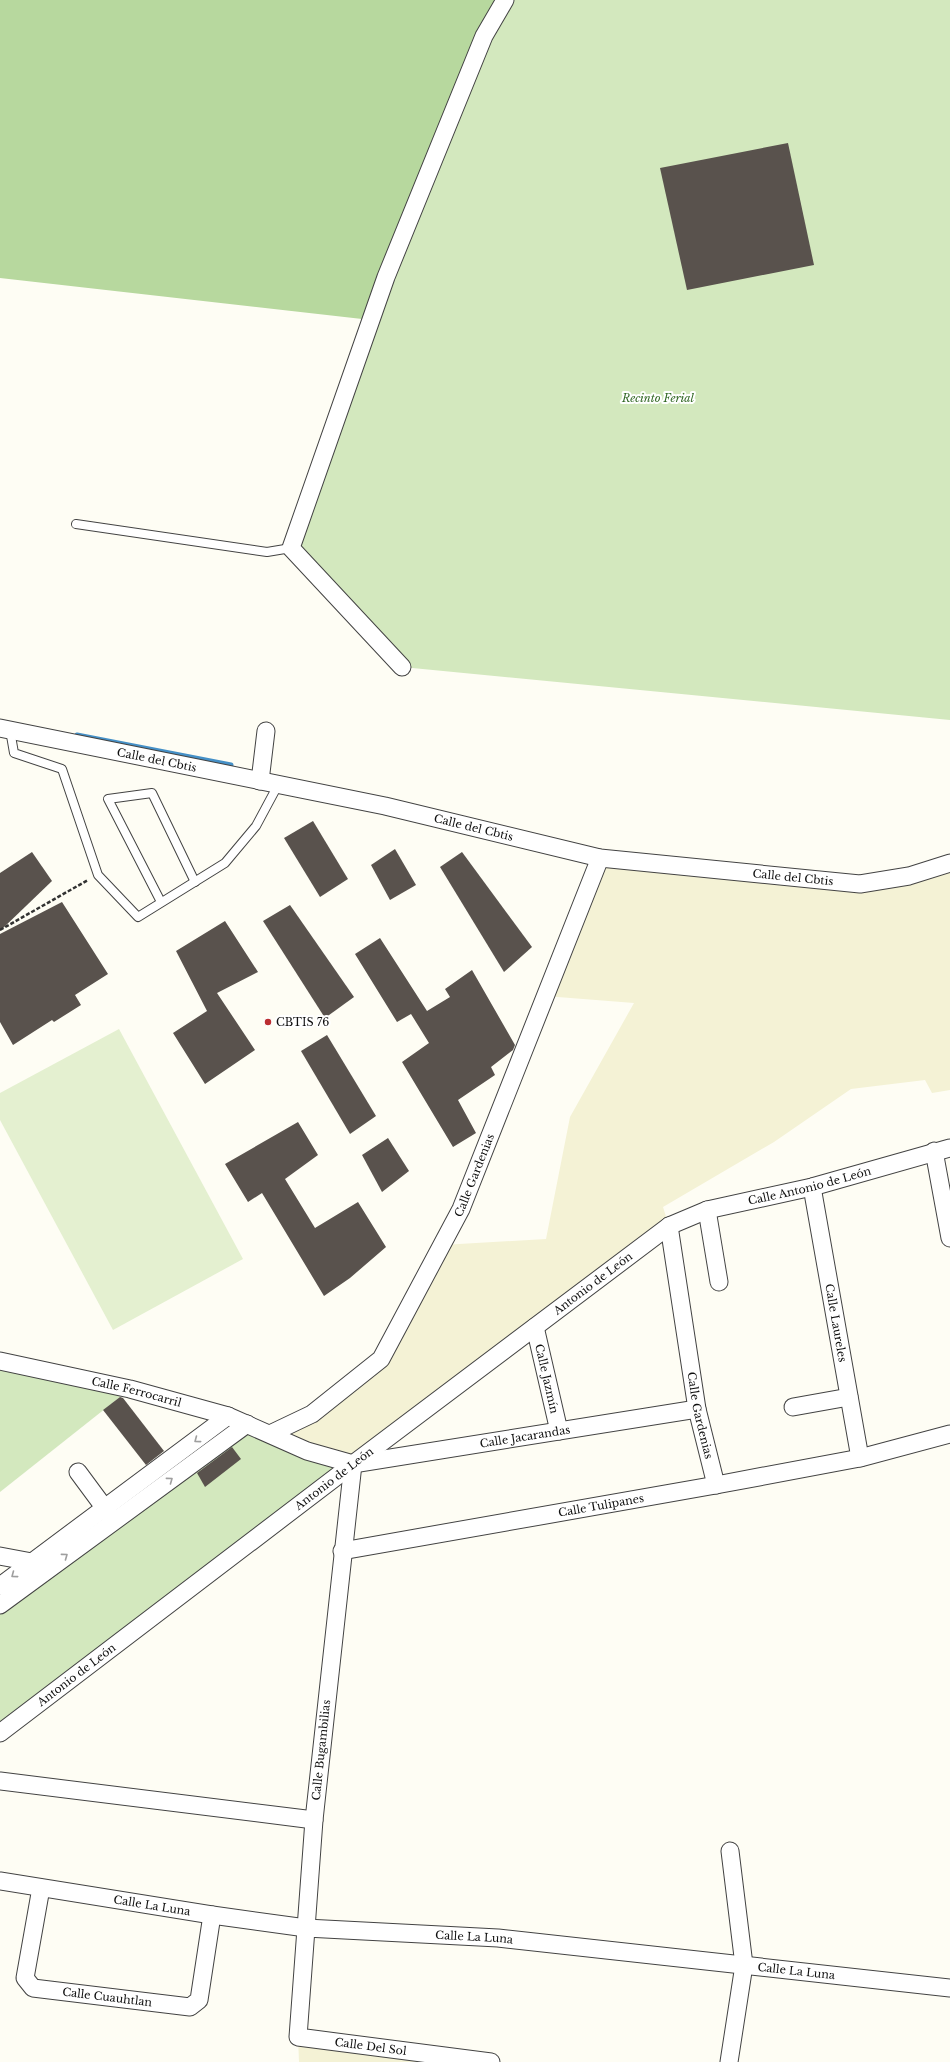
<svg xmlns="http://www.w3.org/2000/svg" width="950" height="2062" viewBox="0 0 950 2062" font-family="'Libre Baskerville',serif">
  <rect width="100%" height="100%" fill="#fefdf4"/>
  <g fill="#f4f2d5">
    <path d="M600,858L860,884L950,863V1090L932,1093L925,1080L851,1089L774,1142L663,1207L669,1226L353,1464L270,1434L381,1359L442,1245L546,1239L570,1117L634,1003L545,996Z"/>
    <path d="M298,2037L491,2062H299Z"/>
  </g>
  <g fill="#d3e8be">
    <path d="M510,0H950V720L402,667L291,548L476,57Z"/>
    <path d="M0,1361L130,1389L0,1492Z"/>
    <path d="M247,1424L353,1464L0,1733V1586L114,1521Z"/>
  </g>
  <path fill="#b7d89e" d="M0,0H505L371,320L0,278Z"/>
  <path fill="#e4f0d0" d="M119,1029L243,1259L113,1330L0,1120V1093Z"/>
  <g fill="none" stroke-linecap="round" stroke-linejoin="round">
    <path stroke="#4590c7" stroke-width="5" d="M77,735L231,765"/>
  </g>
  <g fill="#59524d">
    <path d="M788,143L814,265L687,290L660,168Z"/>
    <path d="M313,821L348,879L320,897L284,838Z"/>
    <path d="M395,849L416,885L390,900L371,865Z"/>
    <path d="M32,852L52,881L0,931V873Z"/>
    <path d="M462,852L532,947L504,972L440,867Z"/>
    <path d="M62,902L108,974L75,995L81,1005L54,1022L52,1020L13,1045L0,1022V934Z"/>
    <path d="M290,905L354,997L325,1018L263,921Z"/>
    <path d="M225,921L258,972L217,993L255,1050L205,1084L173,1033L207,1011L176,951Z"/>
    <path d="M380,938L427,1011L450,997L445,989L472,970L515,1045L513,1050L491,1067L495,1075L458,1100L476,1133L453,1147L402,1062L429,1043L411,1014L397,1022L355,954Z"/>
    <path d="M327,1035L376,1116L350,1134L301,1051Z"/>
    <path d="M298,1122L318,1155L285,1179L315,1228L358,1202L386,1247L350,1278L324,1296L262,1193L248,1202L225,1164Z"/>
    <path d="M388,1138L409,1171L382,1192L362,1155Z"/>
    <path d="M120,1397L123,1398L164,1451L146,1465L103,1410Z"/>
    <path d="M232,1447L241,1459L205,1487L197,1473Z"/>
  </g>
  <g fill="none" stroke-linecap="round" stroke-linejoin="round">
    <g stroke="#434343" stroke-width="10">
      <g id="service">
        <path d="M76,524L267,552L291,548"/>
        <path d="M10,730L14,753L62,769L98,875L138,917L225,863L256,826L278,785"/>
        <path d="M161,902L108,799L152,793L195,882"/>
      </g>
    </g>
    <g stroke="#434343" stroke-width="19">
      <g id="minor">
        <path d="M402,667L291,548L386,277L484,36L505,0"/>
        <path id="s1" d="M0,728L385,806L600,858L860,884L909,876L950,863"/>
        <path d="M260,781L266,731"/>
        <path d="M934,1151L950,1238"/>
        <path id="s2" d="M812,1187L860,1458"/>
        <path d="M707,1210L719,1282"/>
        <path id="s3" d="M669,1226L697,1409L716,1485"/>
        <path id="s4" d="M535,1327L559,1431"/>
        <path id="s5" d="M0,1361L130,1389L228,1416L307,1451L353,1464L697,1409"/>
        <path d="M793,1407L849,1397"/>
        <path id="s6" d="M270,1434L312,1414L381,1359L461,1209L600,858"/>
        <path id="s7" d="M353,1464L314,1820L298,2037L491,2062"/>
        <path d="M78,1472L112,1518"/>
        <path id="s8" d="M342,1551L716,1485L860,1458L950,1434"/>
        <path d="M0,1556L32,1562L38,1566"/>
        <path d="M0,1586L228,1416"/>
        <path d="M0,1605L247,1424"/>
        <path id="s9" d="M0,1733L353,1464L669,1226L707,1210L812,1187L950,1148"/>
        <path d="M0,1781L314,1820"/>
        <path id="s10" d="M0,1881L212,1915L306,1928L498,1938L950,1988"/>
        <path id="s11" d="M41,1888L25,1978L33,1988L190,2007L199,2000L212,1915"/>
        <path d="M729,2062L744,1965L730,1851"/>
      </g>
    </g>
    <path stroke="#323232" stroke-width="2.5" stroke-dasharray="4 2" stroke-linecap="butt" d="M0,930L88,880"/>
    <use href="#service" stroke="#fff" stroke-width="8"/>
    <use href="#minor" stroke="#fff" stroke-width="17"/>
  </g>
  <defs><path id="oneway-chevron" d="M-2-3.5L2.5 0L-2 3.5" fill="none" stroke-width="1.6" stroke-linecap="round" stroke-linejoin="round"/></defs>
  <g stroke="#9f9f9f">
    <use href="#oneway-chevron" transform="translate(197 1440) rotate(143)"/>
    <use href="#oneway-chevron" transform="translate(170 1480) rotate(-36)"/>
    <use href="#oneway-chevron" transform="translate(65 1556) rotate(-36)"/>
    <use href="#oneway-chevron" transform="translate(14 1575) rotate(143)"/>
  </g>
  <circle fill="#bb2e31" stroke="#fff" stroke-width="1.5" cx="268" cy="1022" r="4"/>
  <g text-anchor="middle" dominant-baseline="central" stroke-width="4" stroke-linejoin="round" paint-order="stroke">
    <g font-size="11" font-style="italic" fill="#2f6622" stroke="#fff">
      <text x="658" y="398">Recinto Ferial</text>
    </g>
    <g font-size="11" fill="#101010" stroke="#fff">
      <text stroke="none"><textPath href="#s1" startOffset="160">Calle del Cbtis</textPath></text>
      <text stroke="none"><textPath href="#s1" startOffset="484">Calle del Cbtis</textPath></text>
      <text stroke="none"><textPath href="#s1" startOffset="808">Calle del Cbtis</textPath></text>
      <text stroke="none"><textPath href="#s6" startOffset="341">Calle Gardenias</textPath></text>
      <text stroke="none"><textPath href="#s9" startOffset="986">Calle Antonio de León</textPath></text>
      <text stroke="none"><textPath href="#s9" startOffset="744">Antonio de León</textPath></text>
      <text stroke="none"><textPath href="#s2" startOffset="138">Calle Laureles</textPath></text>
      <text stroke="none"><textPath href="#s4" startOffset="53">Calle Jazmín</textPath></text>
      <text stroke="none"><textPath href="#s5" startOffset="140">Calle Ferrocarril</textPath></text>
      <text stroke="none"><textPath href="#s3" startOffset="192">Calle Gardenias</textPath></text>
      <text stroke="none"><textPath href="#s5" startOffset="543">Calle Jacarandas</textPath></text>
      <text stroke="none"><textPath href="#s9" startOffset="420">Antonio de León</textPath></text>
      <text stroke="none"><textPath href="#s8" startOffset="263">Calle Tulipanes</textPath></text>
      <text stroke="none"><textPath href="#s9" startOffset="96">Antonio de León</textPath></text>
      <text transform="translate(321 1750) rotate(-84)">Calle Bugambilias</text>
      <text stroke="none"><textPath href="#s10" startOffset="154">Calle La Luna</textPath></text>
      <text stroke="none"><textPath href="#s10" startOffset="478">Calle La Luna</textPath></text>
      <text stroke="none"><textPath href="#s10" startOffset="802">Calle La Luna</textPath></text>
      <text stroke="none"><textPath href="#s11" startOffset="179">Calle Cuauhtlan</textPath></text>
      <text stroke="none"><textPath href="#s7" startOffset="649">Calle Del Sol</textPath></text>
    </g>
    <g font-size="11" fill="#101010" stroke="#fff" text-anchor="start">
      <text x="276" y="1022">CBTIS 76</text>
    </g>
  </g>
</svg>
